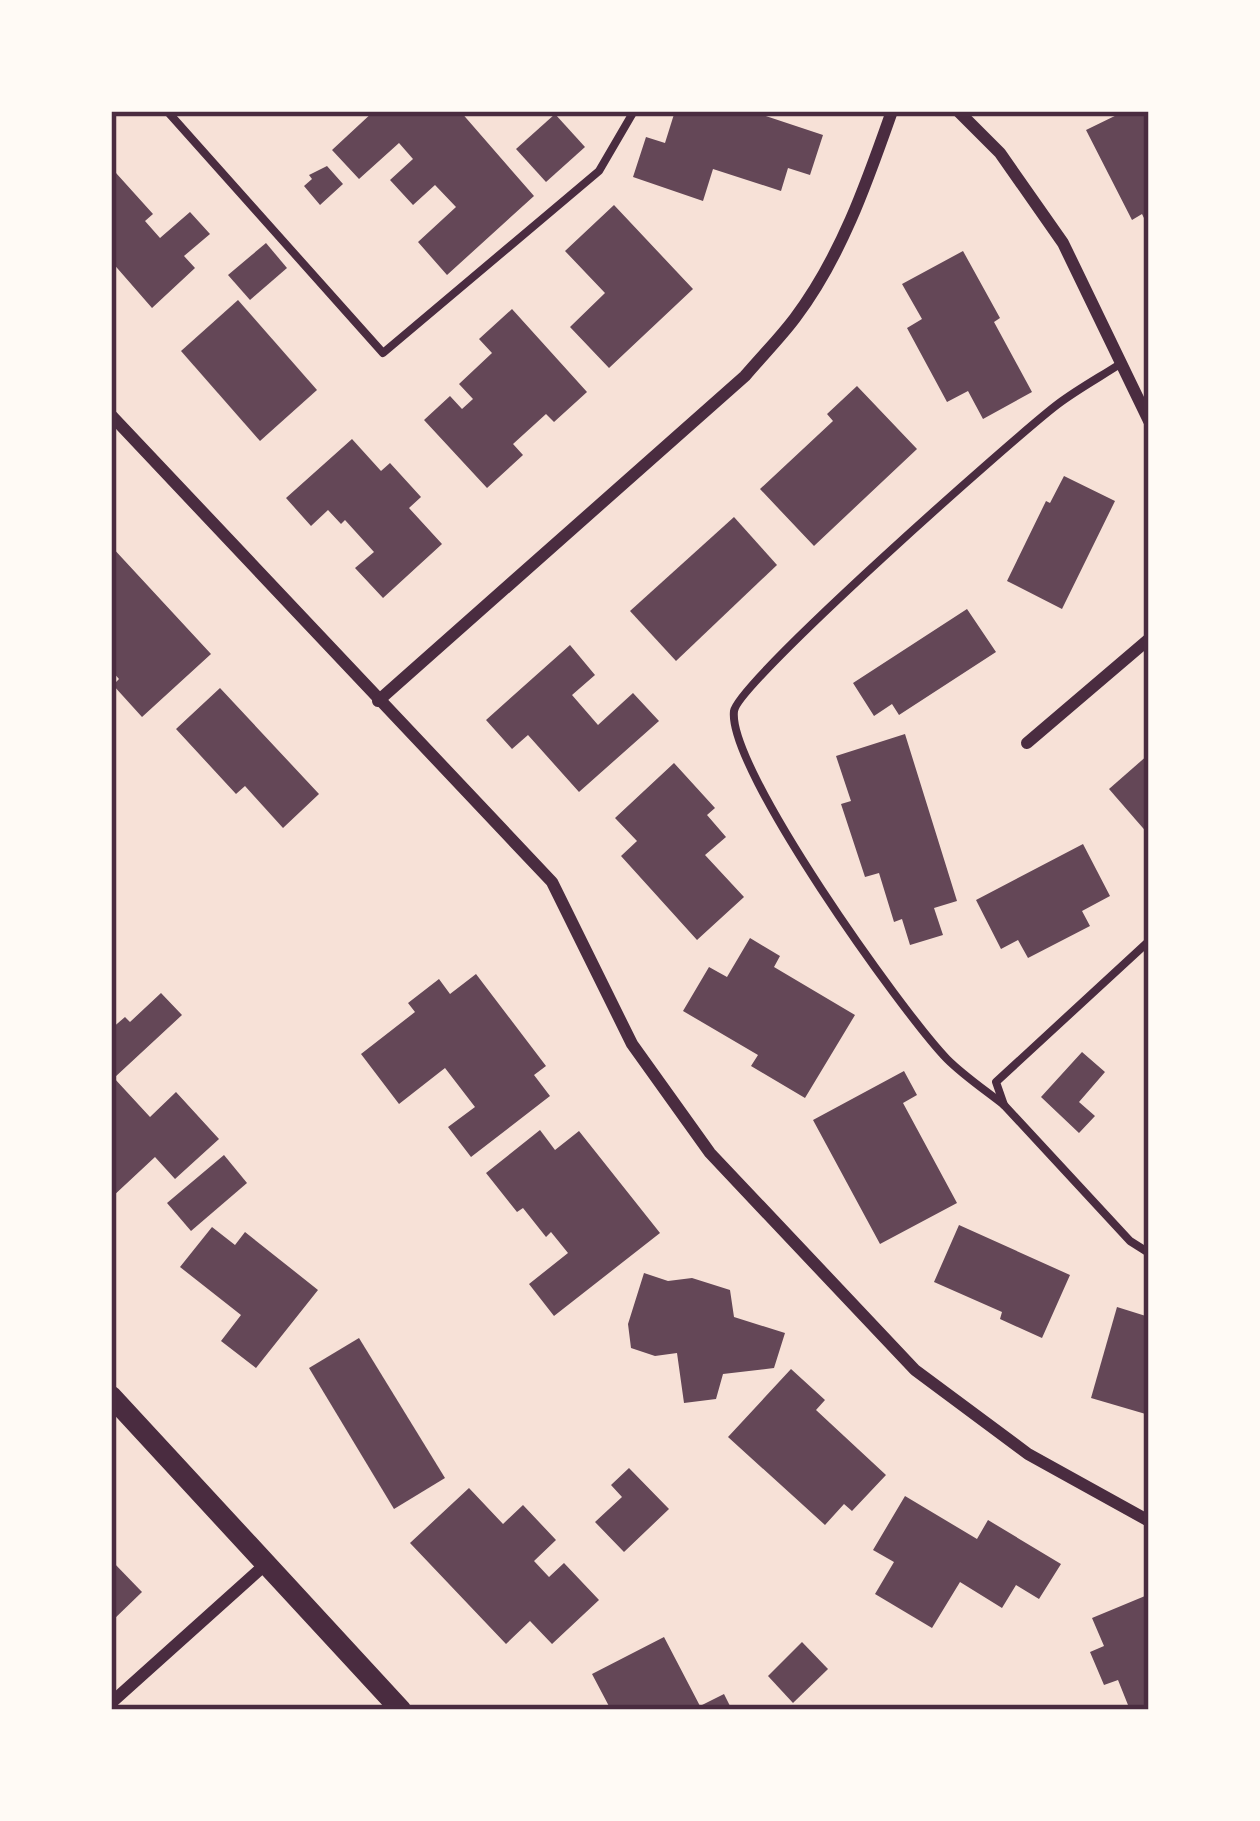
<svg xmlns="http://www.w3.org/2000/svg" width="1260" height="1821" viewBox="0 0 1260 1821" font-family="'Public Sans',sans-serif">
  <rect width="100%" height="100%" fill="#f7e1d7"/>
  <g fill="#644757">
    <path d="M374,111H460L534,196L447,275L418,242L456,207L435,185L413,205L390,180L413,159L399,143L359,179L332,150Z"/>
    <path d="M675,111H751L823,135L810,175L788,168L781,191L713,169L703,201L633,177L646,137L665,143Z"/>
    <path d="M1125,111H1149V228L1142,214L1132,220L1086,130Z"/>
    <path d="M555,114L585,147L546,182L516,149Z"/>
    <path d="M327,166L343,184L320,205L304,186L312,179L309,175Z"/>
    <path d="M116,173L153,214L145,221L160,238L190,212L210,234L184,256L195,268L152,308L111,261V177Z"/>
    <path d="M614,205L693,289L609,368L570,327L605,293L565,251Z"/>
    <path d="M266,243L287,268L250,300L228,275Z"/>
    <path d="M963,251L1000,318L994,322L1032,392L983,419L968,391L947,402L907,328L922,319L902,284Z"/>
    <path d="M238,300L317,390L260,441L181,351Z"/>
    <path d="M512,309L587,392L554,422L546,414L513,444L523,455L487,488L424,420L450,396L462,409L473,399L459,384L492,353L479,339Z"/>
    <path d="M857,386L917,449L814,546L760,489L833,421L827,414Z"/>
    <path d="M352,439L381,471L390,463L421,497L409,508L442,544L383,598L355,568L374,552L345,520L341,524L328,510L311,526L286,498Z"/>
    <path d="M1064,476L1115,501L1062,609L1007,581L1046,501L1050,503Z"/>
    <path d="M734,517L777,565L676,661L630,611Z"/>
    <path d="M111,546L211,654L142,717L113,685L119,679L111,670Z"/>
    <path d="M967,609L996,652L899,715L892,704L874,716L853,683Z"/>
    <path d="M570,645L595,675L572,695L598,725L633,693L659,721L579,792L528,735L512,749L486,720Z"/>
    <path d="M220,688L319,794L283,828L245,786L236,794L176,729Z"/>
    <path d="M905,734L957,901L934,908L943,935L910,945L902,919L894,922L879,873L865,877L841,804L851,801L836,756Z"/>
    <path d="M1149,754V835L1109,789Z"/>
    <path d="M674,763L715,808L707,815L726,837L705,855L744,897L697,940L621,856L637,841L615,818Z"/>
    <path d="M1083,844L1110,896L1082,911L1090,926L1028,958L1018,940L1001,949L976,900Z"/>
    <path d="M750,938L780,956L774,967L855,1015L805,1098L751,1066L758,1055L683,1011L709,967L727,977Z"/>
    <path d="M476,974L546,1066L534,1075L550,1096L471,1157L448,1127L475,1107L445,1068L399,1104L361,1054L415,1012L408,1003L439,979L450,994Z"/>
    <path d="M161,993L182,1015L114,1078L150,1117L176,1092L219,1139L175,1179L155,1157L111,1198V1029L125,1017L130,1022Z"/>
    <path d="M1082,1052L1105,1072L1079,1102L1095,1116L1079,1133L1041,1097Z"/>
    <path d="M904,1071L917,1095L903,1103L957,1203L880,1244L813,1120Z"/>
    <path d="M540,1130L555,1150L579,1131L660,1233L554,1316L529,1284L568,1253L551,1232L546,1237L523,1208L517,1212L486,1173Z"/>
    <path d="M224,1155L247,1183L191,1231L167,1203Z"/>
    <path d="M959,1225L1070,1275L1042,1338L1000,1319L1002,1312L934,1282Z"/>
    <path d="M212,1227L235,1245L245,1232L318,1290L256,1368L221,1341L241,1315L180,1267Z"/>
    <path d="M644,1273L668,1281L692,1278L730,1290L734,1317L785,1333L774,1368L723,1374L716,1399L684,1403L677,1353L655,1356L631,1348L628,1324Z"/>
    <path d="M1117,1307L1149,1317V1415L1091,1398Z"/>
    <path d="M359,1338L445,1478L394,1509L309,1368Z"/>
    <path d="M791,1369L825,1400L816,1410L886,1475L852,1511L844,1504L825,1525L728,1437Z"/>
    <path d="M629,1468L669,1509L624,1552L595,1522L622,1497L611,1485Z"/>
    <path d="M469,1488L503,1524L523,1505L556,1540L534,1561L549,1577L564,1563L599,1600L552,1644L530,1621L506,1644L410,1543Z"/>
    <path d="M905,1496L977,1539L988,1520L1061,1564L1039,1599L1016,1585L1002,1608L960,1582L932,1628L875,1594L894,1562L873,1550Z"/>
    <path d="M111,1560L142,1592L111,1622Z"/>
    <path d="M1145,1596L1149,1605V1710H1130L1118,1680L1104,1685L1090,1652L1104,1646L1092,1618Z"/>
    <path d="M664,1637L700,1706L724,1694L732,1710H611L592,1674Z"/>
    <path d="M802,1642L828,1669L793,1703L768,1676Z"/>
  </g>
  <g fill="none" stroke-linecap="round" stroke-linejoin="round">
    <g stroke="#4a2c40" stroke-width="8">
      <path d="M167,111L383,353L599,171L634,111"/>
      <path d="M1149,941L996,1082L1004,1105L1130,1241L1149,1253"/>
      <path d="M1004,1105C985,1090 964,1076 947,1059C902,1012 727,768 734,711C738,682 1017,435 1058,404C1078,389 1100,377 1120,364"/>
    </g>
    <g stroke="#4a2c40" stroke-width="12">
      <path d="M958,111L1000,153L1063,243L1149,421"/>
      <path d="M111,415L552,882L632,1044L710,1153L915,1370L1028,1454L1149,1521"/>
      <path d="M378,701L745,376C762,356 780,338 795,318C841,257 867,182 892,111"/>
      <path d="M1027,743L1149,639"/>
      <path d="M111,1703L267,1563"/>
    </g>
    <path stroke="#4a2c40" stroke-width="21" d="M111,1396L401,1710"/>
  </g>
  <rect width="1260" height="1821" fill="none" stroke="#fffaf5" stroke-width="228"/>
  <rect x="114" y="114" width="1032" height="1593" fill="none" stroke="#4a2c40" stroke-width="4.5"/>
</svg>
